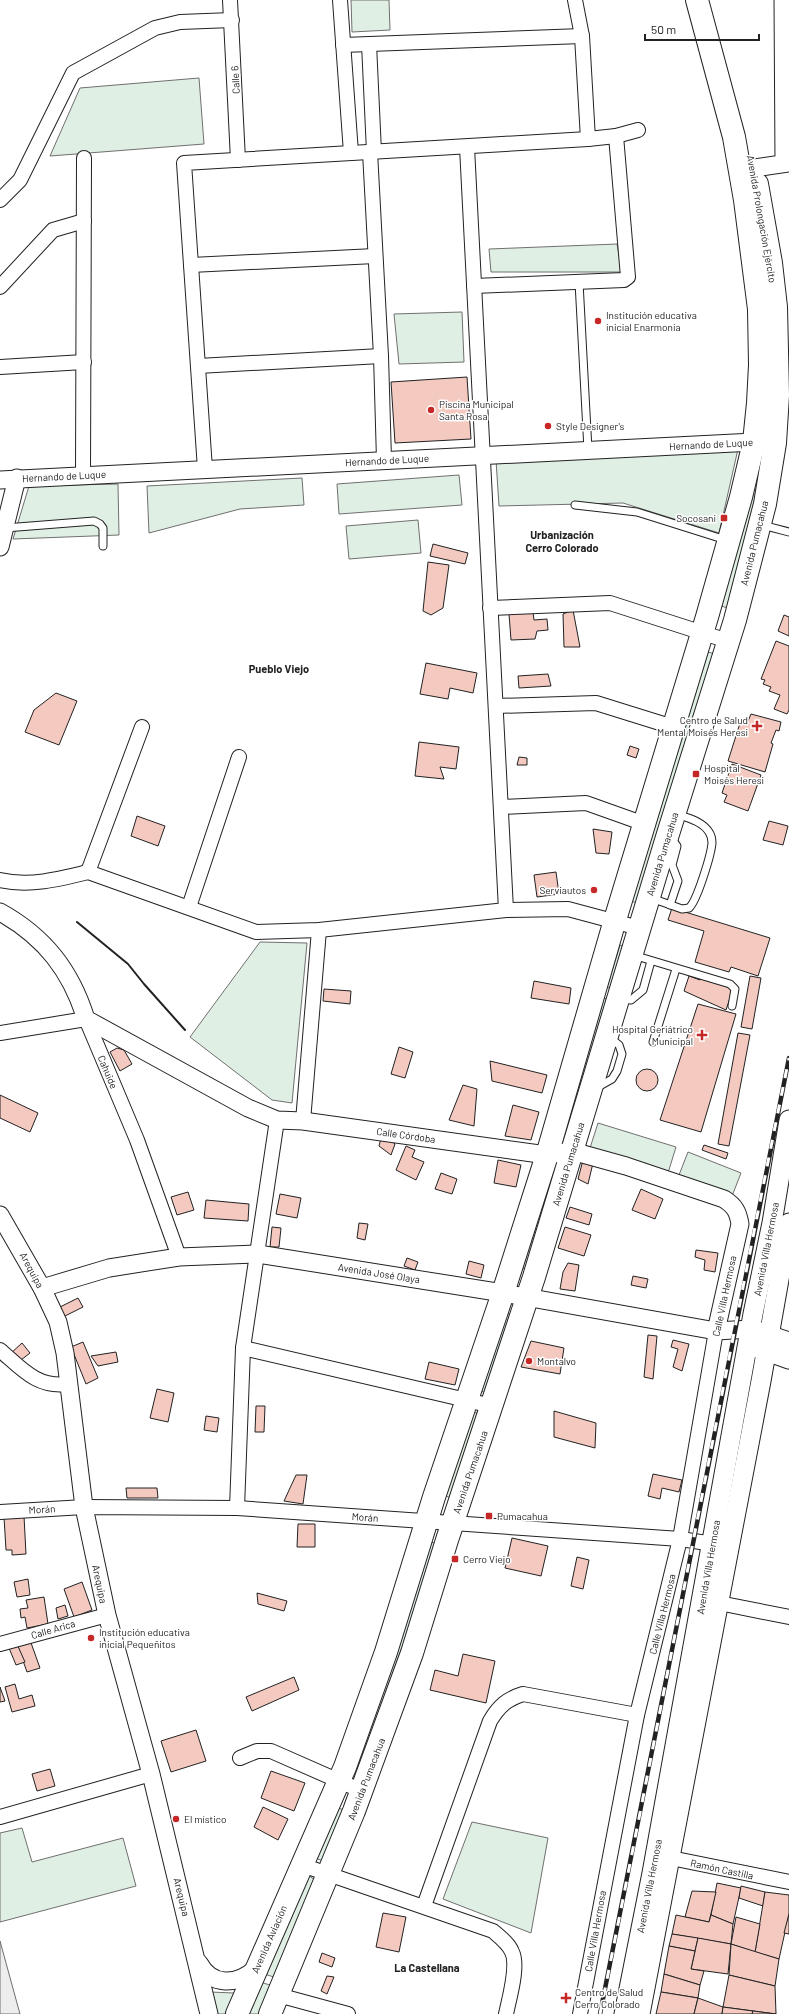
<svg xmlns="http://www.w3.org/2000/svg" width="789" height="2014" viewBox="0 0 789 2014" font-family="Barlow,sans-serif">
  <rect width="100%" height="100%" fill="#fff"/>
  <g fill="#e0efe3" stroke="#6f6f6f">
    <path d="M351,0H389L390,30L352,32Z"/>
    <path d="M199,78L204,144L50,156L80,88Z"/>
    <path d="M617,244L622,272H491L489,249Z"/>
    <path d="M462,312L464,362L399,364L394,314Z"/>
    <path d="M738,449L719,533L623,503L499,506L496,460Z"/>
    <path d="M756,467L761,468L754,504L728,608L721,606Z"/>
    <path d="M459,475L462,505L339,514L337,484Z"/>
    <path d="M302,478L304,505L240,509L149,533L147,486Z"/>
    <path d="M118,484L119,535L13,539L29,486Z"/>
    <path d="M418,520L421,553L349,559L346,526Z"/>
    <path d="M708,652L715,654L638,904L632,901Z"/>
    <path d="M260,942L307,943L292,1103L272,1100L190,1037Z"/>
    <path d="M620,945L626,947L611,989L607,987Z"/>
    <path d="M604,998L607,999L569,1130L565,1129L602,1000Z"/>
    <path d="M598,1123L676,1147L668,1173L590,1148Z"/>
    <path d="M688,1152L741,1173L732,1196L679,1175Z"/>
    <path d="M550,1176L556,1178L527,1270L521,1267Z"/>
    <path d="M506,1313L513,1315L486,1393L481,1391Z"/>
    <path d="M473,1412L480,1414L451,1498L446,1496Z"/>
    <path d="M430,1542L436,1543L363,1770L356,1767Z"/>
    <path d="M334,1806L346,1811L326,1862L312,1857Z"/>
    <path d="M472,1822L548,1838L531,1933L443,1899Z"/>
    <path d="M22,1828L32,1862L123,1838L136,1886L0,1922V1833Z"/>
    <path d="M308,1875L315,1880L277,1978L261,1973Z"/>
    <path d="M257,1981L273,1986L262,2014H245Z"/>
    <path d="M210,1992L234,1993L225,2014H216Z"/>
  </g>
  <path fill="#ededed" stroke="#6f6f6f" d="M0,1941L20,2014H0Z"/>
  <g fill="#f3c9c0" stroke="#222">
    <path d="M467,377L471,439L395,443L391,382Z"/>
    <path d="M433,544L468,553L465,564L430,556Z"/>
    <path d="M428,562L449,565L443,608L431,615L423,611Z"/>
    <path d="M573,610L580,647H564L563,614Z"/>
    <path d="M533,612L534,620L547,619L548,630L537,631L535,639L511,640L509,614Z"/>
    <path d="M784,615L789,617V636L778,631Z"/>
    <path d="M776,641L789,646V710L787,714L774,709L780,695L769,691L771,687L763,684L765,680L761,679Z"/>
    <path d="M426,663L477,673L473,693L450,688L448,699L420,694Z"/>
    <path d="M548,674L551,686L519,688L518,676Z"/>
    <path d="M56,693L77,701L59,745L25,732L34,710Z"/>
    <path d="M751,714L781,722L779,731L776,730L771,743L773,744L765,772L728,761L741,720L748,721Z"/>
    <path d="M419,742L459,747L456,769L440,767L444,779L415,776Z"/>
    <path d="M630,746L639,749L636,758L627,755Z"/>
    <path d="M519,757L527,758V765H517Z"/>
    <path d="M732,764L761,775L748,811L724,802L727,795L722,793Z"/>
    <path d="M137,816L165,826L158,846L131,836Z"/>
    <path d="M769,821L788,826L783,845L763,840Z"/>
    <path d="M593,829L612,832L609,854L596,853Z"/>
    <path d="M556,872L559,894L537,897L534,875Z"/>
    <path d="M672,908L770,938L758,976L731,967L729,972L695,962L704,931L668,920Z"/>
    <path d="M689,976L700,980L701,978L733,989L726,1010L684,991Z"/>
    <path d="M750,976L761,978L752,1029L741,1027Z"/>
    <path d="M534,981L571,988L569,1004L531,998Z"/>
    <path d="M324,989L351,991L350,1004L323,1001Z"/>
    <path d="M698,1004L736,1014L701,1132L660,1120Z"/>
    <path d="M738,1033L750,1035L729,1146L718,1144Z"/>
    <path d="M399,1047L413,1052L405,1078L391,1074Z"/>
    <path d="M117,1048L124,1050L132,1064L120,1071L110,1052Z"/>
    <path d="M490,1061L547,1075L542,1093L492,1081Z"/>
    <circle cx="647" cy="1080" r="11"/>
    <path d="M463,1085L477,1089L474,1126L449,1120Z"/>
    <path d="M0,1095L38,1113L30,1132L0,1118Z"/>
    <path d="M513,1105L539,1112L531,1140L505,1136Z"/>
    <path d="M386,1137L395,1144L391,1155L379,1146L381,1138Z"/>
    <path d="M704,1145L728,1153L726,1159L702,1150Z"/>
    <path d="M406,1146L415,1150L412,1157L424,1162L416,1180L396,1170Z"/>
    <path d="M498,1160L521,1165L516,1187L494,1183Z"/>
    <path d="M583,1160L593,1163L588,1184L578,1179Z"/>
    <path d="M441,1173L457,1179L452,1194L435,1189Z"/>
    <path d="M641,1189L663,1199L655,1219L632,1210Z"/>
    <path d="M188,1192L194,1210L177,1215L171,1197Z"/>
    <path d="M280,1194L301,1198L297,1218L276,1214Z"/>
    <path d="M206,1200L249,1204L248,1221L204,1218Z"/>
    <path d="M570,1207L592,1214L589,1225L566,1218Z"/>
    <path d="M359,1223L368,1224L365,1240L357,1238Z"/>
    <path d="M272,1227L281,1228L279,1247H270Z"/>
    <path d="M565,1227L591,1235L584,1256L558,1248Z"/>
    <path d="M696,1250L718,1253L715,1272L704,1270L705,1260L695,1257Z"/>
    <path d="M407,1258L418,1262L415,1270L404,1266Z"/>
    <path d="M469,1261L484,1265L481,1278L466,1274Z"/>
    <path d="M568,1263L579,1265L575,1291L560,1289L563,1272Z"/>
    <path d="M633,1276L648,1279L646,1288L631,1285Z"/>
    <path d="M78,1298L83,1307L63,1317L58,1308Z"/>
    <path d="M648,1335L657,1336L653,1379L644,1377Z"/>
    <path d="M673,1340L689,1344L682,1371L673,1367L678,1349L671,1347Z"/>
    <path d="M531,1341L564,1348L560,1374L521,1367Z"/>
    <path d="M83,1342L98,1378L86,1384L71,1347Z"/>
    <path d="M22,1343L30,1353L21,1360L10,1354Z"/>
    <path d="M116,1352L118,1362L98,1366L91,1356Z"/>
    <path d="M429,1362L459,1369L455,1385L425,1379Z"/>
    <path d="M157,1389L174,1393L168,1422L150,1418Z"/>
    <path d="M256,1406H265L264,1432H255Z"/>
    <path d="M554,1411L596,1423L595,1448L554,1437Z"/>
    <path d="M206,1416L219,1418L217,1432L204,1430Z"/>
    <path d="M653,1474L682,1480L679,1492L662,1488L660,1499L648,1496Z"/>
    <path d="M296,1475H307L303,1504L284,1501Z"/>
    <path d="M126,1488H157L158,1498H127Z"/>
    <path d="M24,1516L26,1554L12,1555V1550H6L4,1517Z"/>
    <path d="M298,1524H315V1547H297Z"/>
    <path d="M512,1538L548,1546L541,1576L505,1568Z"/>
    <path d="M577,1557L589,1560L583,1589L571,1586Z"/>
    <path d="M28,1579L30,1595L17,1597L14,1582Z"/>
    <path d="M82,1582L92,1610L74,1617L64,1589Z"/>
    <path d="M257,1593L287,1601L284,1611L258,1604Z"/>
    <path d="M44,1597L48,1624L27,1628L25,1617L21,1618L20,1609L28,1608L26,1600Z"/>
    <path d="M65,1605L68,1616L58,1619L56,1608Z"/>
    <path d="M30,1640L40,1668L27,1672L17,1644Z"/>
    <path d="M17,1644L25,1662L16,1665L9,1648Z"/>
    <path d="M463,1654L495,1661L486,1703L430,1690L435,1670L458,1676Z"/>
    <path d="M294,1677L299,1690L252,1711L246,1697Z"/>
    <path d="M15,1684L19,1699L32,1695L35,1706L12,1712L5,1687Z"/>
    <path d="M0,1687L5,1701L0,1702Z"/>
    <path d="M196,1730L206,1761L171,1772L161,1741Z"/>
    <path d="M50,1769L55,1786L37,1791L32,1774Z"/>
    <path d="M271,1771L305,1783L294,1811L261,1798Z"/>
    <path d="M263,1807L288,1819L278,1840L254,1827Z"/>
    <path d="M717,1883L741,1888L733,1924L711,1915Z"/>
    <path d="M741,1886L765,1892L763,1906L739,1898Z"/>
    <path d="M692,1891L716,1892L709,1922L685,1917Z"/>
    <path d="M765,1892L789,1895V1914L779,1959L755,1952Z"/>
    <path d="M383,1913L406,1917L399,1952L376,1947Z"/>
    <path d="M789,1914V1934L784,1933Z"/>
    <path d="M676,1915L709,1922L711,1915L733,1924L731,1944L672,1934Z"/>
    <path d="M736,1917L760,1924L755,1952L731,1944Z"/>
    <path d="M672,1934L698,1938L695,1951L669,1946Z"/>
    <path d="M698,1938L731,1944L728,1974L691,1969Z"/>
    <path d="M731,1944L779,1959L775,1986L729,1975Z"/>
    <path d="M669,1946L695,1951L691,1969L704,1971L700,1985L664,1974Z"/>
    <path d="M322,1953L335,1958L332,1967L319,1962Z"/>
    <path d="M664,1974L700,1985L698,1998L661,1992Z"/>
    <path d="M729,1975L775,1986L776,2014L723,2007Z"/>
    <path d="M327,1976L334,1977L327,1994L321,1991Z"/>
    <path d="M661,1992L698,1998L694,2014H656Z"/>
    <path d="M698,1998L723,2007L722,2014H694Z"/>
    <path d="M723,2007L753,2011L752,2014H722Z"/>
    <path d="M753,2011L776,2014H752Z"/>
  </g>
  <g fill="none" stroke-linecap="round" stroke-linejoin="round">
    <g stroke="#222" stroke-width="9">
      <g id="service">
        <path d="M579,282L588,450"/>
        <path d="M575,505L637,512L726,540"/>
        <path d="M762,525L789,532"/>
        <path d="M5,528L94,521L100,524L103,528V546"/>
        <path d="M651,898L682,909L689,908C697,901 711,855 712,843C712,839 711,835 709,832C702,821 688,818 676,814"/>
        <path d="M670,905L678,881L672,865L677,846L671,838"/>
        <path d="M633,955L730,984L735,989L732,1006"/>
        <path d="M621,999L631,1000L643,990L651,961"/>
        <path d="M653,1042L676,969"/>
        <path d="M596,1088L612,1079L617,1071L622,1054L619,1045L609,1037"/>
      </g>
    </g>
    <g stroke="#222" stroke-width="16">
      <g id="minor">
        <path d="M230,0L238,160"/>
        <path d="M340,0L351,153"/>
        <path d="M575,0L582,36L588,139"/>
        <path d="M369,44L374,152"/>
        <path d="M343,45L582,36"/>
        <path d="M467,147L506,910"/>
        <path d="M370,152L381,356L384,460"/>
        <path d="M0,200L20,180L73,73L155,28L180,22L232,20"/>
        <path d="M191,265L375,256"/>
        <path d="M474,286L624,280L628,277L616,136"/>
        <path d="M0,287L53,230L84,221"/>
        <path d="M198,366L381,356"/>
        <path d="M0,367L84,362"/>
        <path d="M205,469L184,163L588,139L616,136L638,130"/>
        <path d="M83,475L84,158"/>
        <path d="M490,608L610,603L728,641"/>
        <path d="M496,706L596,703L673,727"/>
        <path d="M501,807L586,803L645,824"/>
        <path d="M88,872L142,727"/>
        <path d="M0,880C29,887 60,879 88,872L256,932L319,930L506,910L568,909L639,928"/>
        <path d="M189,907L239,757"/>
        <path d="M0,1033L86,1019L137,1140L179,1257"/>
        <path d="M303,1121L319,930"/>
        <path d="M243,1348L492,1406"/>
        <path d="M0,1350C22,1369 37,1388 68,1384"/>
        <path d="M237,1508L243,1348L277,1120"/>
        <path d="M0,1512L84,1507L237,1508L680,1539L721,1545"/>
        <path d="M719,1603L789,1617"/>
        <path d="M0,1644L107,1615"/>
        <path d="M240,1758L257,1751H271L362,1791"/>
        <path d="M0,1817L151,1774"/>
        <path d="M661,1856L789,1882"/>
        <path d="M302,1865L493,1931C500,1937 509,1944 512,1952C519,1966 509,1999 506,2014"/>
        <path d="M424,1906L490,1721C499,1706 507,1699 523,1694L637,1715"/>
        <path d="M278,1995L348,2014"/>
        <path d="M580,2014L637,1715L680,1539L716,1331"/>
      </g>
    </g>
    <g stroke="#222" stroke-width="19">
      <g id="tertiary">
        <path d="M783,0L784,163"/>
        <path d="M740,170L789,163"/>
        <path d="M0,480L754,442H766"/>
        <path d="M0,547L17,478"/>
        <path d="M0,912C45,937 71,971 86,1019L248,1108L277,1120L303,1121L547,1155L572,1151L626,1166L724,1199C735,1206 738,1212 740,1224L716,1331"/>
        <path d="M0,1215L42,1288L58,1322L65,1353L84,1507L107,1615L151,1774L209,2014"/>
        <path d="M42,1288L109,1268L179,1257L258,1254L503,1293L716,1331L751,1329"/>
        <path d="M199,1963C212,1987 237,1985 255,1969"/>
      </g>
    </g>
    <g stroke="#222" stroke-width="21">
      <g id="secondary">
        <path d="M756,1331L789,1342"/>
        <path d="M755,1347L789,1359"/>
        <path d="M624,2014L652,1873L753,1314L772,1223L789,1120"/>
        <path d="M640,2014L761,1381L789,1223"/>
      </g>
    </g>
    <g stroke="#222" stroke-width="24">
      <g id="primary">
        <path d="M237,2014L345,1767L386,1652L434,1497L503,1293L547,1155L615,920L707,617L741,497L754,442L758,403L760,365L759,309L745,200L734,137L697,0"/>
        <path d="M270,2014L354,1811L412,1653L447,1540L534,1277L668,834L735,620L765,504L775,443L778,395L776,307L771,263L757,184"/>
      </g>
    </g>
    <use href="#service" stroke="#fff" stroke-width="7"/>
    <use href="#minor" stroke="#fff" stroke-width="14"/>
    <use href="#tertiary" stroke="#fff" stroke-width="17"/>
    <use href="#secondary" stroke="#fff" stroke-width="19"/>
    <use href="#primary" stroke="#fff" stroke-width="22"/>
    <g stroke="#222" stroke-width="4.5">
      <path id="rail" d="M600,2014C664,1696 724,1377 789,1058"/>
    </g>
    <use href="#rail" stroke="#fff" stroke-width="3" stroke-dasharray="9" stroke-linecap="butt"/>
    <path stroke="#222" stroke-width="2" d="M77,922L128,964L144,984L185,1030"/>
  </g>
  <g fill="#c62828" stroke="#fff" stroke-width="1.5">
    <circle cx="598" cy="321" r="4"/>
    <circle cx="431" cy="410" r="4"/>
    <circle cx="548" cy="426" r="4"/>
    <rect x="720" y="514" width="8" height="8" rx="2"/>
    <path d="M755 720h4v4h4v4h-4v4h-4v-4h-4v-4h4z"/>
    <rect x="692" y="770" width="8" height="8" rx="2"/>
    <circle cx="594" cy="890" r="4"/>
    <path d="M700 1029h4v4h4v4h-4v4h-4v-4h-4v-4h4z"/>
    <circle cx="529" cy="1361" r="4"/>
    <rect x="485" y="1512" width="8" height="8" rx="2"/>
    <rect x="451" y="1555" width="8" height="8" rx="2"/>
    <circle cx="91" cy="1638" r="4"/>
    <circle cx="176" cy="1819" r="4"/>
    <path d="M564 1992h4v4h4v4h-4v4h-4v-4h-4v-4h4z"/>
  </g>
  <g text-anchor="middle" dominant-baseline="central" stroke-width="3" stroke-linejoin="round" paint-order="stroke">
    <g font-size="10" fill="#222" stroke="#fff">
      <text transform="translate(235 80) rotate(-93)">Calle 6</text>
      <text transform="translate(762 219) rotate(80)">Avenida Prolongación Ejército</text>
      <text transform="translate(711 444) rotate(-3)">Hernando de Luque</text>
      <text transform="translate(387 460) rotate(-3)">Hernando de Luque</text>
      <text transform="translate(64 476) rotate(-3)">Hernando de Luque</text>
      <text transform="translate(754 543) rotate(-76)">Avenida Pumacahua</text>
      <text transform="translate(662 854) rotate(-73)">Avenida Pumacahua</text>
      <text transform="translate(108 1072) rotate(67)">Cahuide</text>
      <text transform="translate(406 1135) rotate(8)">Calle Córdoba</text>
      <text transform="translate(568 1164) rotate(-73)">Avenida Pumacahua</text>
      <text transform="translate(766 1249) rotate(-79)">Avenida Villa Hermosa</text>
      <text transform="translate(32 1270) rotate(62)">Arequipa</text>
      <text transform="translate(379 1273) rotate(9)">Avenida José Olaya</text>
      <text transform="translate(724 1296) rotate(-78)">Calle Villa Hermosa</text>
      <text transform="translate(470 1472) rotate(-71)">Avenida Pumacahua</text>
      <text transform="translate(42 1509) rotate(-3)">Morán</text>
      <text transform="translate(365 1517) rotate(4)">Morán</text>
      <text transform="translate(708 1567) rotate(-80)">Avenida Villa Hermosa</text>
      <text transform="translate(100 1584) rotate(78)">Arequipa</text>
      <text transform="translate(662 1614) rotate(-76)">Calle Villa Hermosa</text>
      <text transform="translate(53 1629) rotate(-16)">Calle Arica</text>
      <text transform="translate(366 1779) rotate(-69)">Avenida Pumacahua</text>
      <text transform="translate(722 1869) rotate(12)">Ramón Castilla</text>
      <text transform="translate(649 1886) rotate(-79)">Avenida Villa Hermosa</text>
      <text transform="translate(182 1897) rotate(76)">Arequipa</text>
      <text transform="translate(595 1931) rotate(-80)">Calle Villa Hermosa</text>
      <text transform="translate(269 1939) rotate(-66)">Avenida Aviación</text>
    </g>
    <g font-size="10" fill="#222" stroke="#fff" text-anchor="start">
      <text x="606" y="315">Institución educativa<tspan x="606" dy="12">inicial Enarmonia</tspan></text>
      <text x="439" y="404">Piscina Municipal<tspan x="439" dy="12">Santa Rosa</tspan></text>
      <text x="556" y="426">Style Designer's</text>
      <text x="716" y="518" text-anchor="end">Socosani</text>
      <text x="748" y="720" text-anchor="end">Centro de Salud<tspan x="748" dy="12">Mental Moisés Heresi</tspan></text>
      <text x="704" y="768">Hospital<tspan x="704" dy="12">Moisés Heresi</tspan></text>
      <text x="586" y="890" text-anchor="end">Serviautos</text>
      <text x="693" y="1029" text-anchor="end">Hospital Geriátrico<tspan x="693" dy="12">Municipal</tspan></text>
      <text x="537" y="1361">Montalvo</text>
      <text x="497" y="1516">Pumacahua</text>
      <text x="463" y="1559">Cerro Viejo</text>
      <text x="99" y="1632">Institución educativa<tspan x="99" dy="12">inicial Pequeñitos</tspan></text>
      <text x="184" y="1819">El místico</text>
      <text x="575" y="1992">Centro de Salud<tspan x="575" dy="12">Cerro Colorado</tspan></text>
    </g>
    <g font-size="11" font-weight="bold" fill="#222" stroke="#fff">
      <text x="562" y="534">Urbanización<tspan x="562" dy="13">Cerro Colorado</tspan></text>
      <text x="279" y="668">Pueblo Viejo</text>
      <text x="427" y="1967">La Castellana</text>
    </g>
  </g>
  <path d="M645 34v6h114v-6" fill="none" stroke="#222222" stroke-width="2"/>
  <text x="651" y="34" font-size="12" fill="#222222" stroke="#ffffff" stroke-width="3" paint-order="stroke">50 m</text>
</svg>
